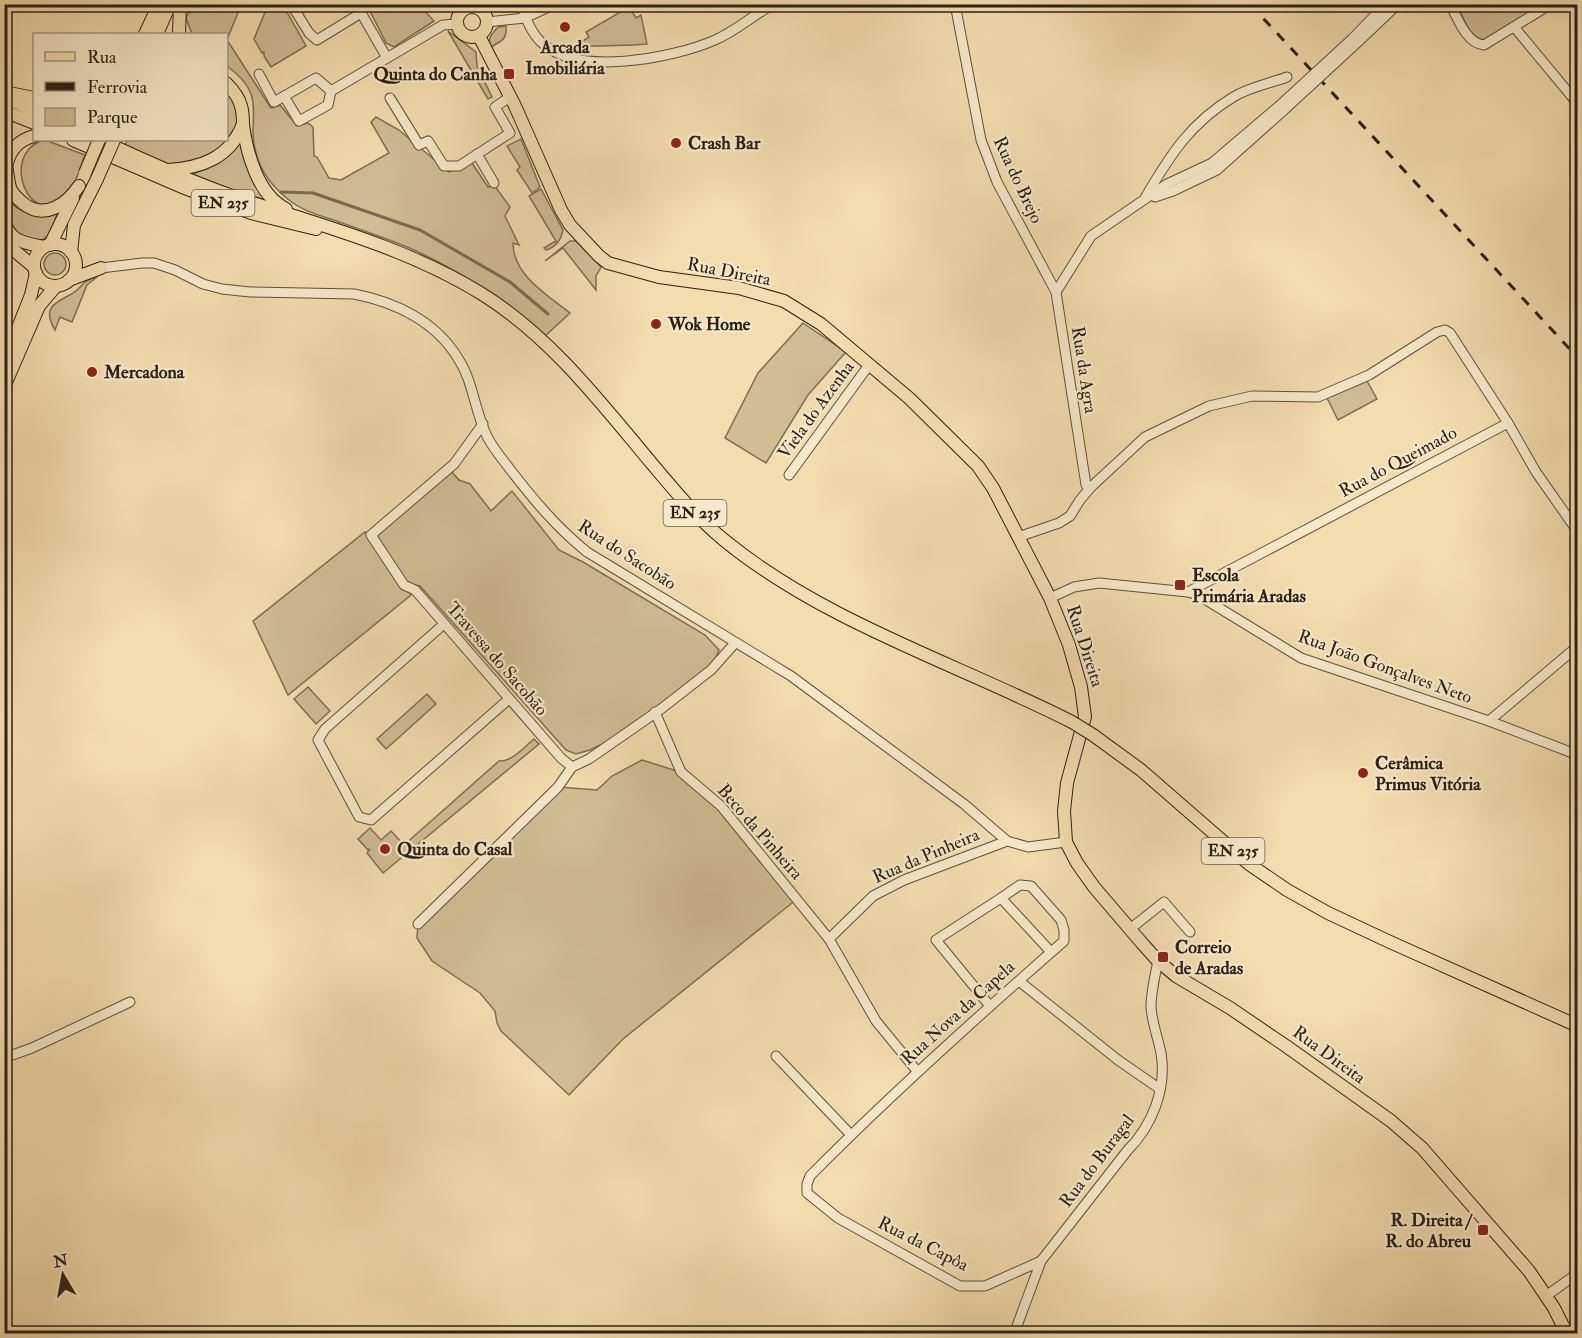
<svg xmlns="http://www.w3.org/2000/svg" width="1582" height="1338" viewBox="0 0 1582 1338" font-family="'IM FELL Double Pica',serif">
  <rect width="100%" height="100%" fill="#f3dcae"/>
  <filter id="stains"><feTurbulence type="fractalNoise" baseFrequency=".00333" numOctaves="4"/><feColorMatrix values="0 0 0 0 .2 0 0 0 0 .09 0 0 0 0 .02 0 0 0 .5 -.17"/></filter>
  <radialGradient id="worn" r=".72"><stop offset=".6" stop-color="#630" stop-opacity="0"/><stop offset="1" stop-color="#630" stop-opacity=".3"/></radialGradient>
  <g fill="#d1bc94" stroke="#7e6e54" stroke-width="1.5">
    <path d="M193,5H241L227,40L271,108L280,105L297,126L308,123L313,127L314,156L317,157L329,178L341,180L389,153L371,122L376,117L399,130L449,172L472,163L488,187L494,185L510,207L505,216L519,245L513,243C513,275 547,295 570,313L545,336C503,300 459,269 407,247C385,238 362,230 339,222C322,216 302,211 289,200C275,189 262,174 257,156C244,118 271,98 227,66L226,34H192L186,18Z"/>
    <path d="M268,5H283L306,46L271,67L264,56V52L262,53L254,39Z"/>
    <path d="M367,5H419L434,21L394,47L386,43Z"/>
    <path d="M1457,5L1458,4L1547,5L1484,41L1474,40Z"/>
    <path d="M629,7L636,18L641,15L647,44C623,46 598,46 575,46L589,37L586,32Z"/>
    <path d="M506,26C507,40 502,40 491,47C487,38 492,34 498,27Z"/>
    <path d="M448,31L476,52L477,66L492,97L488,99Z"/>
    <path d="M227,90L235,102L238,123L222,147L204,160L168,166L124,149L127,140H226Z"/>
    <path d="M521,139L540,187L532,193L517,170L520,167L507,146Z"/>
    <path d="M240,140C246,166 255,184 270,205L188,175C213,168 223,160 240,140Z"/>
    <path d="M41,141H48L85,155C79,170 75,189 62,200C30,227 0,157 41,141Z"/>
    <path d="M541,189L563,230C561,240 556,247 546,250L544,248L556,241L529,196Z"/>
    <path d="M7,197H11L13,205C27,216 40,216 57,214C54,221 52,230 47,236C32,251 12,230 7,216C5,210 6,203 7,197Z"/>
    <path d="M570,241H576L601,267L596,276V290L563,248L545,261Z"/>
    <circle cx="55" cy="264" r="11"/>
    <path d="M97,277L87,285L72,322L60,317L55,330C38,302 65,301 77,290C84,283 87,279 97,277Z"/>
    <path d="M803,323L846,352L808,395L766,463L725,438L758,373Z"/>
    <path d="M1367,381L1377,399L1338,420L1327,398Z"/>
    <path d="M451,471L459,480L470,484L491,511L512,491L559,550L583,562L705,635L719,650L711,670L627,732L590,750L576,754L566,750L420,586L408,584L376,535Z"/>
    <path d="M365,532L371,535L411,595L288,695L253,621Z"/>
    <path d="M308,687L330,711L316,724L294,699Z"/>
    <path d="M427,694L436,704L386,749L377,739Z"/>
    <path d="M534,739L539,744L383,873L367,853L370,849L368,850L358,839L370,828L381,840L391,831L404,845L499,761C512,762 524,747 534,739Z"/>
    <path d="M642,760L680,772L700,788L797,899L623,1039L569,1095L501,1031L497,1023L495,1011L480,993L432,961L417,938L418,924L558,787L597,790L612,776Z"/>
  </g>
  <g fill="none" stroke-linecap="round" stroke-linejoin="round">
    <path stroke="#7a6b51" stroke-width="3" d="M281,192L313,193L420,230L510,282L548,314"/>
    <g stroke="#5d503a" stroke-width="11">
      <g id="minor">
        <path d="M291,4L309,33L317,40L361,13"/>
        <path d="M356,4L387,58"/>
        <path d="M521,4C525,17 531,32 540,41C575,78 674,58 715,40C736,31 753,15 774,4"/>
        <path d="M955,4L981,140L997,182L1056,292"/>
        <path d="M1450,4C1458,19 1466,43 1484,45L1551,4"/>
        <path d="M487,22L525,18L555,4"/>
        <path d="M1515,28L1578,104"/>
        <path d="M1353,38L1386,4"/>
        <path d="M1358,42L1398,4"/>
        <path d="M259,74L274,102L316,78L331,91"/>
        <path d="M284,96L299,121L328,105L331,91L443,25L457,24"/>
        <path d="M390,98L419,145L428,141L444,166H459L510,133L495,107L510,97"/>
        <path d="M477,154L494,183"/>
        <path d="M1155,197L1173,191L1217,170L1283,111"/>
        <path d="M1145,198C1170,155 1191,122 1235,96C1250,87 1271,83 1287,77"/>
        <path d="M101,268L142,263H154L175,270L203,284L222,289L250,292L354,294C396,302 437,322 459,360C473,382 475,411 486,434C491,446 501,457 509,468C533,499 556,527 587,552L791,676L964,804L1007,841"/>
        <path d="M483,424L454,464L371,535L404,585L415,590L561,758L572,767L589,759L661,709L711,670L735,643"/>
        <path d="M789,475L869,365"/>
        <path d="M1091,487L1086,485L1056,292L1091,236L1167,184L1212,163L1279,106"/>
        <path d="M1018,537L1059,523L1070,516L1080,500L1091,487L1145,437L1209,406L1252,396L1318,397L1369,375L1437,332L1445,330L1450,333L1508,423"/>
        <path d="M1188,592L1508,423L1536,472L1578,532"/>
        <path d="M1050,598L1074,587L1099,583L1188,592L1198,595L1301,658L1489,721L1578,755"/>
        <path d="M444,624L325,729L318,740L359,817L371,820L509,699"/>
        <path d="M655,712L681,772L721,806L829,939"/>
        <path d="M1489,721L1578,646"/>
        <path d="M1001,898L1020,885L1031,886L1061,920L1064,930V941C977,1017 891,1094 810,1176L807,1184V1193L838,1218L960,1286H985L1041,1261"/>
        <path d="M418,924L558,787L572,767"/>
        <path d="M1130,929L1164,902L1190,932"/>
        <path d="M1019,981L1118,1060L1160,1089"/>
        <path d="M990,1006L936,940L1001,898L1051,952"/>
        <path d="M776,1056L851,1135"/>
        <path d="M4,1058L32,1048L130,1002"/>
        <path d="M917,1071L876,1021L829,939L873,896L904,880L1007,841L1028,847L1066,842"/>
        <path d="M1546,1296L1578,1273"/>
        <path d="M1014,1334L1041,1261L1127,1151C1152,1126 1167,1089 1161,1053C1158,1038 1152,1023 1151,1007C1151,992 1155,976 1158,961"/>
      </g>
    </g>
    <g stroke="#2b2114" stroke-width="14">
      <g id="major">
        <circle cx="472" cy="22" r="15"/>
        <path d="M145,34L159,4"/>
        <path d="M157,34L170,4"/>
        <path d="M179,34L180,4"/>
        <path d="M479,36L515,106L561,210L570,225L599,256L608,263L659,277L739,288L784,301L821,324L909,398L978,466L993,488L1050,598L1069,645L1081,687L1085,717L1067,783L1064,811L1066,842L1077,863L1094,887L1141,942L1158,961L1176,976L1230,1008L1286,1046L1391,1121L1422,1148L1529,1271L1554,1308L1567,1334"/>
        <path d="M226,83C233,90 239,97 241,106C243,112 243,119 243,125C247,154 258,195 286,209"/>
        <path d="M4,92L34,98"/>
        <path d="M4,97L34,111"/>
        <path d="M4,111L34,123"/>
        <path d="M73,140L187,189L251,213L316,229"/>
        <path d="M102,141C146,161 189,181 235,197C319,225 406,247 482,294C551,337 601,403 653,465C675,491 697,518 724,540C824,622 958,664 1072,722"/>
        <path d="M6,166C8,174 8,183 11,190C14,196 19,200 24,204C45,220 67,204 79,186"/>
        <path d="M168,170C201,168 230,158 243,124"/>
        <path d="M5,174C7,154 15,141 34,136"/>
        <path d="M4,220C9,242 25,243 44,247"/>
        <path d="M4,238L10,247L34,267"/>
        <circle cx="55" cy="265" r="21"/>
        <path d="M50,245L73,198"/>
        <path d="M71,252L74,225L97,179"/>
        <path d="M69,280L101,268"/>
        <path d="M4,363L31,295L36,273"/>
        <path d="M4,387L39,306L56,286"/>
        <path d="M1093,735L1141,770L1249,864L1287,890L1328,913L1390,942L1578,1026"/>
      </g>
    </g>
    <use href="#minor" stroke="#f7e8ca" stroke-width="9"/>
    <use href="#major" stroke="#f3dcae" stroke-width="12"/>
    <path stroke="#2b2114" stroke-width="3" stroke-dasharray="10 10" stroke-linecap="butt" d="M1250,4L1578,358"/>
    <g stroke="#5d503a" stroke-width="11" stroke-linecap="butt">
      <g id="minor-bridge">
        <path d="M1279,106L1353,38"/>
        <path d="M1283,111L1358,42"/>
      </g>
    </g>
    <g stroke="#2b2114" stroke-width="14" stroke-linecap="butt">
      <g id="major-bridge">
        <path d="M85,173L99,140"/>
        <path d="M97,179L114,140"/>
        <path d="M1072,722L1093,735"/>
      </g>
    </g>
    <use href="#minor-bridge" stroke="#f7e8ca" stroke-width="9"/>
    <use href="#major-bridge" stroke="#f3dcae" stroke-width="12"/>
  </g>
  <g fill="#8f2418" stroke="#f7e8ca" stroke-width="2">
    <circle cx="565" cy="27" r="6"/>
    <rect x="503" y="68" width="12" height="12" rx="3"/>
    <circle cx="676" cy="143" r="6"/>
    <circle cx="656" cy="324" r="6"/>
    <circle cx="92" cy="372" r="6"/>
    <rect x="1174" y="579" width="12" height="12" rx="3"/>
    <circle cx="1363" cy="773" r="6"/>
    <circle cx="385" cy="849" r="6"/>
    <rect x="1157" y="951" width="12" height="12" rx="3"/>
    <rect x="1477" y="1224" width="12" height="12" rx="3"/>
  </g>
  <g text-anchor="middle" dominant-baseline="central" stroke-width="4.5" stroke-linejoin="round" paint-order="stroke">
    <g fill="#f7e8ca" stroke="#685d4b" stroke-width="1.5">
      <rect x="191.5" y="190" width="63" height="26" rx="4.5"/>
      <rect x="663.5" y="500" width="63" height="26" rx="4.5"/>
      <rect x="1201.5" y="838" width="63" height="26" rx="4.5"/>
    </g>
    <g font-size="16" font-weight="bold" fill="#2b2114">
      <text x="223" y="203">EN 235</text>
      <text x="695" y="513">EN 235</text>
      <text x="1233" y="851">EN 235</text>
    </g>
    <g font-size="18" font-weight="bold" fill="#2b2114" stroke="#f7e8ca" text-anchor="start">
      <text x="565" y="47" text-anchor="middle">Arcada<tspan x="565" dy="21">Imobiliária</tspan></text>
      <text x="497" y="74" text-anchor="end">Quinta do Canha</text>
      <text x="688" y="143">Crash Bar</text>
      <text x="668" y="324">Wok Home</text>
      <text x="104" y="372">Mercadona</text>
      <text x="1192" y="575">Escola<tspan x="1192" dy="21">Primária Aradas</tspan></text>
      <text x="1375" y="763">Cerâmica<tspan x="1375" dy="21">Primus Vitória</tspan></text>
      <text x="397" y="849">Quinta do Casal</text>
      <text x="1175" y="947">Correio<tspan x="1175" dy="21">de Aradas</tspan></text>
      <text x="1471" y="1220" text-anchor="end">R. Direita /<tspan x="1471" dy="21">R. do Abreu</tspan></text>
    </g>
    <g font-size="18" fill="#2b2114" stroke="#f7e8ca">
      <text transform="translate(1018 180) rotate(65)">Rua do Brejo</text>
      <text transform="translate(729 272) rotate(11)">Rua Direita</text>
      <text transform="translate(1084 370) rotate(81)">Rua da Agra</text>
      <text transform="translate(816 410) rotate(-54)">Viela do Azenha</text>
      <text transform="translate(1398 462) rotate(-28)">Rua do Queimado</text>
      <text transform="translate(627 555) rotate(33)">Rua do Sacobão</text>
      <text transform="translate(1085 646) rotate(72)">Rua Direita</text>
      <text transform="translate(497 659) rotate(49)">Travessa do Sacobão</text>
      <text transform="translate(1385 667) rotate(20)">Rua João Gonçalves Neto</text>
      <text transform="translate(760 832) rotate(49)">Beco da Pinheira</text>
      <text transform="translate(926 856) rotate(-23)">Rua da Pinheira</text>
      <text transform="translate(958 1013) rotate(-42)">Rua Nova da Capela</text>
      <text transform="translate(1329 1055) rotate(36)">Rua Direita</text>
      <text transform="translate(1097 1161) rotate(-53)">Rua do Buragal</text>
      <text transform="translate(923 1244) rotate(27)">Rua da Capôa</text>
    </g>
  </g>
  <rect width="1582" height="1338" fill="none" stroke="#f3dcae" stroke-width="24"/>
  <rect x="6" y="6" width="1570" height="1326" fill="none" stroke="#2b2114" stroke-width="3"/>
  <rect x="12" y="12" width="1558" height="1314" fill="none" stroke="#2b2114" stroke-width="1.5"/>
  <rect x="33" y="33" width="195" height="108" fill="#f7e8ca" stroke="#a59881" stroke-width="1.5"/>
  <rect x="45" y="52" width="30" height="9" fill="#f3dcae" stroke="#a59881" stroke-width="1.5"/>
  <text x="87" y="63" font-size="18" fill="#2b2114">Rua</text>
  <rect x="45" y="82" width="30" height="9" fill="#2b2114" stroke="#a59881" stroke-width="1.5"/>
  <text x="87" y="93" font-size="18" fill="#2b2114">Ferrovia</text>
  <rect x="45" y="108" width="30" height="18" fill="#d1bc94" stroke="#a59881" stroke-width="1.5"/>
  <text x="87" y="123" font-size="18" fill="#2b2114">Parque</text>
  <g transform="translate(63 1275) rotate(350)" stroke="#f7e8ca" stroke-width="4.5" paint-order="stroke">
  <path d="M0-4.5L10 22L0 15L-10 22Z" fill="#2b2114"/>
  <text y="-9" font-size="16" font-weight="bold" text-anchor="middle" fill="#2b2114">N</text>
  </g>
  <rect width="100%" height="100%" filter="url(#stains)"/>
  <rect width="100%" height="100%" fill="url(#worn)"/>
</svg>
